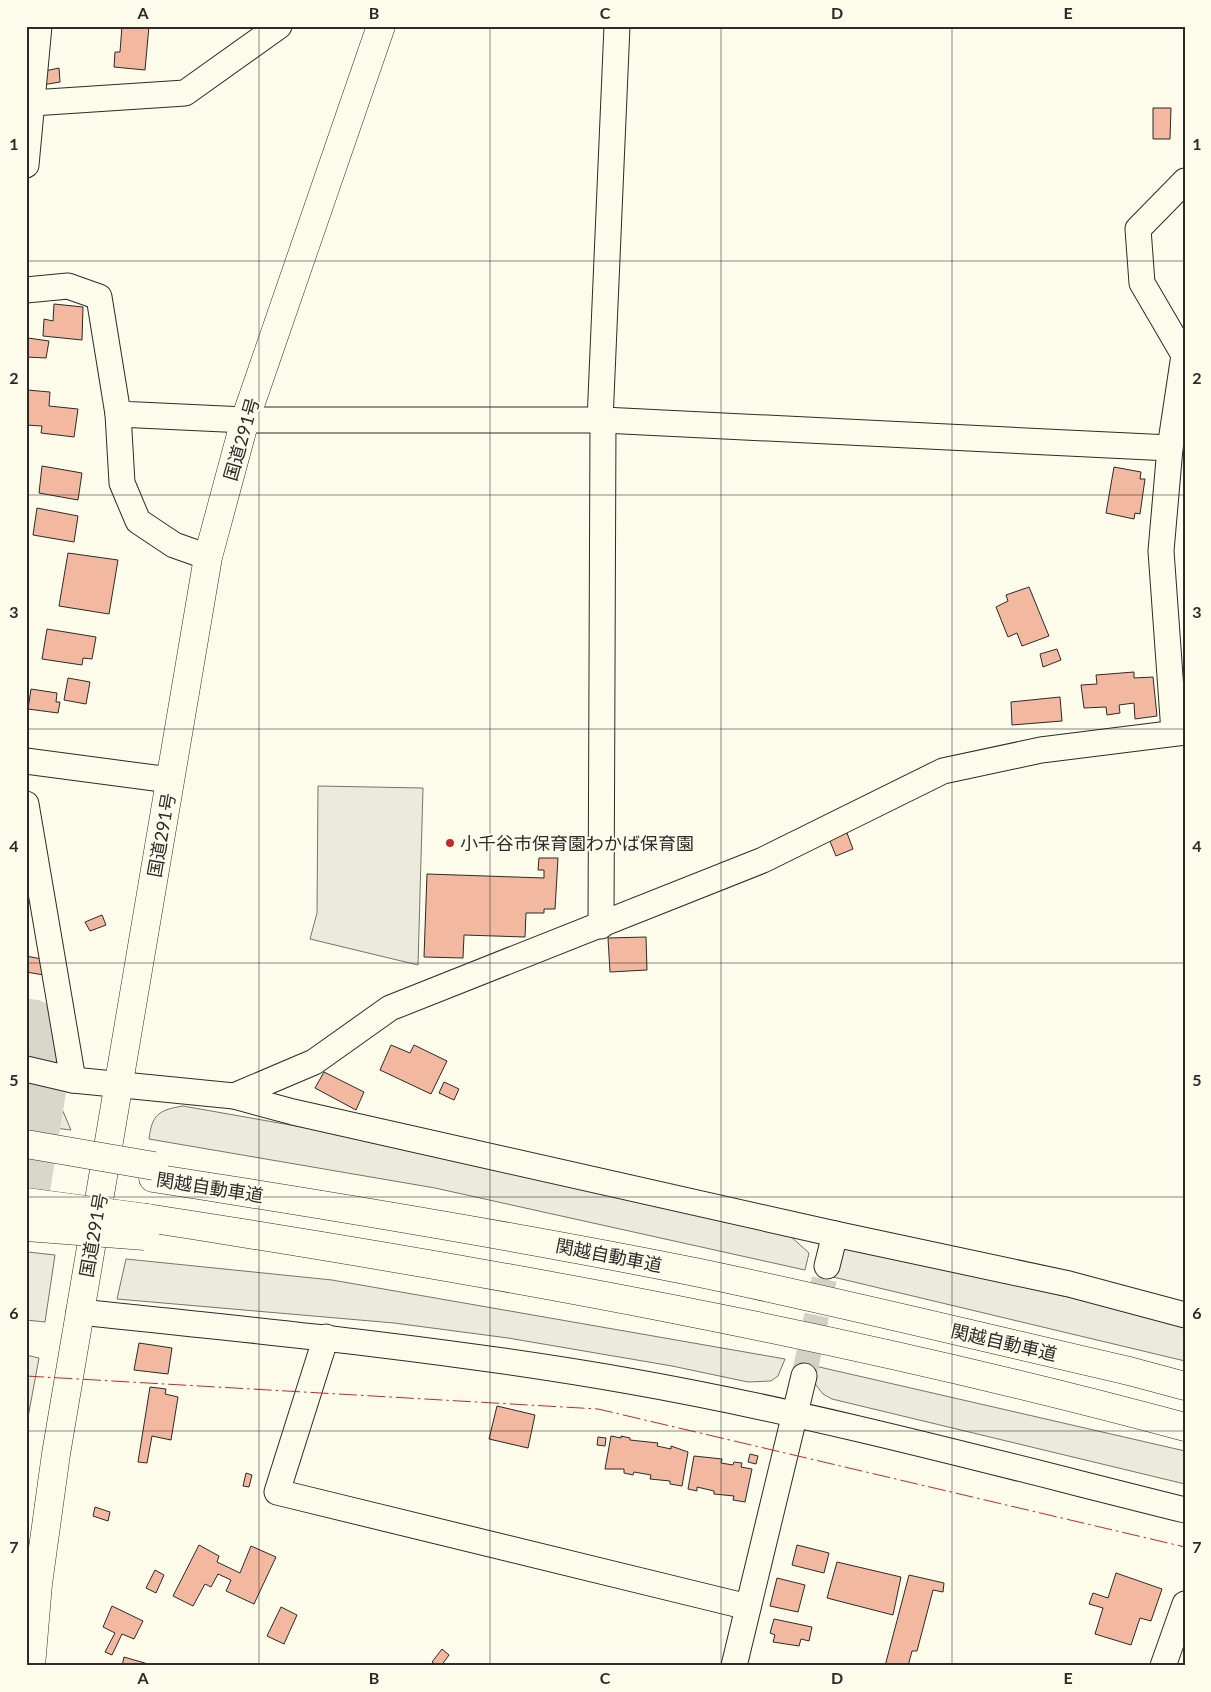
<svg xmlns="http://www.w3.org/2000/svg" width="1211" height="1692" viewBox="0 0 1211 1692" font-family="Lato,'Noto Sans JP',sans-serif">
  <rect width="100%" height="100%" fill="#fdfbea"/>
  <g fill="#ecebdb" stroke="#74746e">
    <path d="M318,786L423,788L418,965L310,939L317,913Z"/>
    <path d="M26,1082L30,1102L26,1124Z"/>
    <path d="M49,1087L53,1088L71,1130L46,1127L47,1115L60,1111L56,1102L47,1104Z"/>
    <path d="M183,1106L426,1149L789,1235L809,1253L805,1270L435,1188L149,1139C152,1114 159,1110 183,1106Z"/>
    <path d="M848,1248L1185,1323V1361L829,1276L840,1251Z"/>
    <path d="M28,1252L55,1255L45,1322L26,1320Z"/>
    <path d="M126,1259L332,1280L785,1359L778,1376L771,1381L748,1382L672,1366L508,1338L394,1323L117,1299Z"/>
    <path d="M815,1366L1185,1451V1484L832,1399L823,1394L813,1381Z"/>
  </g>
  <path fill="#eceadb" stroke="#74746e" d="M26,1355L39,1358L26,1428Z"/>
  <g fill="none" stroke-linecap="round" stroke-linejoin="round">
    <path stroke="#d8d7c9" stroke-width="41" d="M26,1019L34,1020L47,1082L26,1211"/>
  </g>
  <g fill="#f2b8a0" stroke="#2b2b2b">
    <path d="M122,26H149L145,70L114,67L115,52H120Z"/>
    <path d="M59,68L60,82L42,85L40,72Z"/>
    <path d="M1153,108H1171L1170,139H1153Z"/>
    <path d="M54,304L83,307L82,340L43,336L44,319L53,321Z"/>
    <path d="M28,338L49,341L46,358L26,357Z"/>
    <path d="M27,390L50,392L49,406L78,409L74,437L41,433L42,426L26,425Z"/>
    <path d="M42,466L82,473L78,500L39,493Z"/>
    <path d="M1114,467L1141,472L1140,479H1145L1140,514L1135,513L1134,519L1106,513Z"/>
    <path d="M37,508L78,516L74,542L33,535Z"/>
    <path d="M68,553L118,560L109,614L59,606Z"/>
    <path d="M1029,587L1049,636L1022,646L1017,633L1008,637L996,607L1008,601L1006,595Z"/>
    <path d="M47,629L96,637L92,659L83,658L82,665L42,659Z"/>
    <path d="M1057,649L1061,660L1043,667L1040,654Z"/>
    <path d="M1134,672V678L1153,677L1157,716L1135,719L1134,703L1119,705L1120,713L1107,715L1106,707L1084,708L1081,685L1097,684L1096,675Z"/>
    <path d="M68,678L90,682L86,704L64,700Z"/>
    <path d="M31,689L57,693L56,702H60L58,713L28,709Z"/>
    <path d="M1060,697L1062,721L1012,725L1011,702Z"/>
    <path d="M847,833L853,849L836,856L829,839Z"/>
    <path d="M539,858H558L555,909H544V913H526L525,937L464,935L463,958L424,957L427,874L544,878V870H538Z"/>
    <path d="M102,915L106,925L90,931L85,922Z"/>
    <path d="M646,937L647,970L610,972L608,938Z"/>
    <path d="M26,956L47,960L44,975L26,972Z"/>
    <path d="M391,1045L410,1053L414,1045L447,1061L431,1094L380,1070Z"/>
    <path d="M324,1072L364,1092L356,1110L315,1088Z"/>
    <path d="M444,1082L459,1089L454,1100L439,1093Z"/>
    <path d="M139,1343L172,1348L168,1374L134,1370Z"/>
    <path d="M150,1387L166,1389L165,1394L178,1397L171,1440L152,1436L147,1463L138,1462Z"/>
    <path d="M497,1406L535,1415L528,1448L489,1439Z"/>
    <path d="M611,1436L621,1438V1436L630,1438V1440L658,1443L657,1446L671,1449V1446L688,1452L682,1486L670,1484V1481L650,1479L651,1475L634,1472L633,1475L624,1473V1469H605Z"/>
    <path d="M598,1437L606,1438L605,1446L597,1445Z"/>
    <path d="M750,1454L758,1456L756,1464L748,1462Z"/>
    <path d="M694,1456L722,1459L721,1463L733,1465L734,1462L742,1463L741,1467L752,1469L745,1502L733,1500L734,1496L714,1494V1491L697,1487V1491L688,1489Z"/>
    <path d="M246,1473L252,1475L249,1487L243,1486Z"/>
    <path d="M95,1507L110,1512L108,1521L93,1516Z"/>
    <path d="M199,1545L219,1556L217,1562L240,1573L251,1546L276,1557L254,1604L226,1591L231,1580L218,1574L211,1587L205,1584L193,1606L173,1596Z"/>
    <path d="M797,1545L829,1553L824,1573L792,1565Z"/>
    <path d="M837,1562L901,1577L893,1615L827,1598Z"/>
    <path d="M155,1570L164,1575L156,1593L146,1588Z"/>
    <path d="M1116,1573L1162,1589L1151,1621L1140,1618L1131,1645L1095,1634L1103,1608L1089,1604L1093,1593L1108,1598Z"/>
    <path d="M909,1575L944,1583L943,1592L933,1590L917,1651H912L908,1666H885Z"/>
    <path d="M777,1578L805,1585L798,1612L770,1606Z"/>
    <path d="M112,1606L143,1621L134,1639L122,1634L112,1655L105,1652L115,1633L103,1627Z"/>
    <path d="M281,1607L297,1615L284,1644L267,1636Z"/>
    <path d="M774,1619L812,1627L809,1641L801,1639L799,1646L773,1642L775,1635L770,1633Z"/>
    <path d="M442,1649L449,1655L441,1666H438L432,1662Z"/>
    <path d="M124,1657L155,1666H122Z"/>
  </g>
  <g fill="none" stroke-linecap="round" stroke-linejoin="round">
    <path stroke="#d3d1c4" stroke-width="25" stroke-dasharray="25 12" stroke-linecap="butt" d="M804,1376L827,1266"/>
    <g stroke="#2b2b2b" stroke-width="27">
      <g id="minor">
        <path d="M32,103L185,93L279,26"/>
        <path d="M26,165L39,26"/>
        <path d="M26,290L68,286L99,297L118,414L245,420H603L1170,448"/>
        <path d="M118,414L122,483L138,521L174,545L208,557"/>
        <path d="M600,421L617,26"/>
        <path d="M1174,732L1161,551L1170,448L1184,355L1142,283L1138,229L1185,181"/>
        <path d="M26,761L170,780"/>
        <path d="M26,804L73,1080"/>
        <path d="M601,926L603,420"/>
        <path d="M26,1069L73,1080L234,1096L293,1112L835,1234"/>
        <path d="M234,1096L314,1062L390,1008L763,860L943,771L1041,750L1185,732"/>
        <path d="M827,1266L835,1234L1069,1284L1185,1315"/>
        <path d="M79,1312C263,1331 447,1349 629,1381C816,1414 1000,1464 1185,1510"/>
        <path d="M326,1337L277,1492L748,1607"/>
        <path d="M734,1666L804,1376"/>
        <path d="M1163,1666L1185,1604"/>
      </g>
    </g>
    <g stroke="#2b2b2b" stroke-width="29">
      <g id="highway">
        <path d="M153,1178C334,1206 515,1236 695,1272C840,1302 985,1338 1129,1371L1185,1386"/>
        <path d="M147,1218C496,1272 844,1335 1185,1427"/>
        <path d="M31,1666L38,1584L56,1454L208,557L245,420L381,26"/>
      </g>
    </g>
    <use href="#minor" stroke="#fdfbea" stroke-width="25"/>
    <use href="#highway" stroke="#fdfbea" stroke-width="28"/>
    <g stroke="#2b2b2b" stroke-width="29" stroke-linecap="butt">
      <g id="highway-bridge">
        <path d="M26,1144L154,1166"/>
        <path d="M26,1202L147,1218"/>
        <path d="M26,1227L145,1236"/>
      </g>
    </g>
    <use href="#highway-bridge" stroke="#fdfbea" stroke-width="28"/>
    <path stroke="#c62828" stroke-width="1" stroke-dasharray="18 4 2.5 4" stroke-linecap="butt" d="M26,1376L598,1409L1185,1547"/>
  </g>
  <path fill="none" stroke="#2b2b2b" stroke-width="1" stroke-opacity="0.55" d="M259,26V1666M490,26V1666M721,26V1666M952,26V1666M26,261H1185M26,495H1185M26,729H1185M26,963H1185M26,1197H1185M26,1431H1185"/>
  <circle fill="#c62828" stroke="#fdfbea" stroke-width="2" cx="450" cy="843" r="5"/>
  <g text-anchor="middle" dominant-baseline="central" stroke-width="4" stroke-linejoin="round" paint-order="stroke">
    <g font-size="18" fill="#2b2b2b" stroke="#fdfbea">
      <text transform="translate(241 439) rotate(-74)">国道291号</text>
      <text transform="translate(161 835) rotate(-80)">国道291号</text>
      <text transform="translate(210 1187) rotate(9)">関越自動車道</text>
      <text transform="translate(93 1235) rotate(-80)">国道291号</text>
      <text transform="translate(609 1255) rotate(11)">関越自動車道</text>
      <text transform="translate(1004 1342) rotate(13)">関越自動車道</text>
    </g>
    <g font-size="18" fill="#2b2b2b" stroke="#fdfbea" text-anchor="start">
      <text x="460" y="843">小千谷市保育園わかば保育園</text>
    </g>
  </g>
  <rect width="1211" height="1692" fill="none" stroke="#fdfbea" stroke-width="55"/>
  <rect x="28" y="28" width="1156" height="1636" fill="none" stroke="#2b2b2b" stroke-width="2"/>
  <g font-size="16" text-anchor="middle" font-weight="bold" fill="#2b2b2b">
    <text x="143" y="19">A</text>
    <text x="374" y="19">B</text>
    <text x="605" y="19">C</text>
    <text x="837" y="19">D</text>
    <text x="1068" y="19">E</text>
    <text x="14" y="150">1</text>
    <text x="1197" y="150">1</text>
    <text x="14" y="384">2</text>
    <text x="1197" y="384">2</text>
    <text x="14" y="618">3</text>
    <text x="1197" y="618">3</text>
    <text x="14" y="852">4</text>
    <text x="1197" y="852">4</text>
    <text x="14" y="1086">5</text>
    <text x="1197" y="1086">5</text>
    <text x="14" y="1319">6</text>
    <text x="1197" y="1319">6</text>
    <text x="14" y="1553">7</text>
    <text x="1197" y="1553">7</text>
    <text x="143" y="1684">A</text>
    <text x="374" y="1684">B</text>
    <text x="605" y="1684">C</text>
    <text x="837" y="1684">D</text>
    <text x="1068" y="1684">E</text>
  </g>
</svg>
